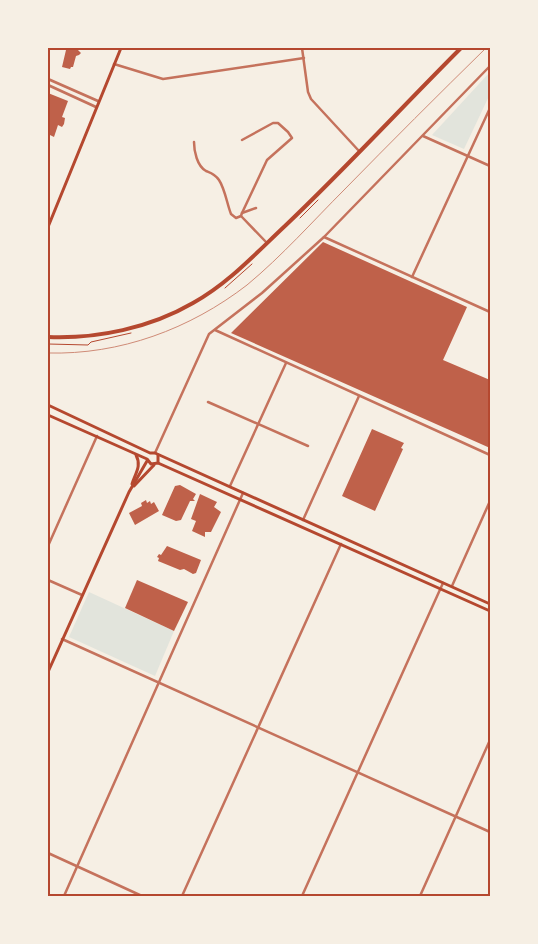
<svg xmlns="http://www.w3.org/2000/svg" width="538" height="944" viewBox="0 0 538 944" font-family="'Public Sans',sans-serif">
  <rect width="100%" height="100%" fill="#f6efe4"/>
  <g fill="#e2e4dc">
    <path d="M490,72V94L464,149L432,135Z"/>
    <path d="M89,592L174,631L155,676L69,637Z"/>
  </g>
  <g fill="#bf614a">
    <path d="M70,48H76L81,53L79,55L76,56L73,67H71L70,69L62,67L66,50Z"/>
    <path d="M48,93L68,101L62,117L65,118L64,124L62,127L58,125L54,137L48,134Z"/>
    <path d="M323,242L467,307L443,360L490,380V448L231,333Z"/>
    <path d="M372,429L404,443L401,448L403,449L375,511L342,496Z"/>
    <path d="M180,485L196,494L193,499L195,501H190L181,520L176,521L162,515L175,486Z"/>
    <path d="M200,494L217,502L214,507L221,512L211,532H205V537L192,531L196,521L191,519Z"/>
    <path d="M146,500L147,503L150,501L151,504L154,502L159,511L135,525L129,513L142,506L141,503Z"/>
    <path d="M167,546L201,560L196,573L193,574L184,569L180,570L158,561L159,558L157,557L159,554L161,555Z"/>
    <path d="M137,580L188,602L174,631L125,608Z"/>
  </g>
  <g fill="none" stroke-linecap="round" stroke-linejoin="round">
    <g stroke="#b5482f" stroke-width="1">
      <path d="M300,218L318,200"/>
      <path d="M225,288L252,264"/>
      <path d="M48,344L88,345L91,342L131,333"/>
    </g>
    <g stroke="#c5725c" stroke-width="2.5">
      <path d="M302,48L308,92L311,99L359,151"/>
      <path d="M114,64L163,79L304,58"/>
      <path d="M423,136L490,166"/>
      <path d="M242,140L273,123H278L288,132L292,138L267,160L242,213"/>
      <path d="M194,142C194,151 197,166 206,171C211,173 215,174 219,180C225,189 227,204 231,214L236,218L241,216"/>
      <path d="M256,208L242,213L241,216L267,243"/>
      <path d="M324,237L490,312"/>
      <path d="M412,277L490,108"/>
      <path d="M215,330L490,455"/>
      <path d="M208,402L308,446"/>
      <path d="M155,453L209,334L262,293L324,237L490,66"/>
      <path d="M230,486L286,363"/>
      <path d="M303,520L359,396"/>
      <path d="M48,546L97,436"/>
      <path d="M48,580L82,595"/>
      <path d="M452,586L490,501"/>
      <path d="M62,639L490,832"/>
      <path d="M48,853L142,896"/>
      <path d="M64,896L243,493"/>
      <path d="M182,896L341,544"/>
      <path d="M302,896L443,583"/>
      <path d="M420,896L490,740"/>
    </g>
    <g stroke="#c5725c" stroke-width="3">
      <path d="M48,79L98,101"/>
      <path d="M48,85L96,107"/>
    </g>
    <g stroke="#b5482f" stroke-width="3">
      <path d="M48,227L121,48"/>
      <path d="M48,405L150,453H155L490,604"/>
      <path d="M48,415L147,459L151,464L158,463V455"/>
      <path d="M158,463L490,611"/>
      <path d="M132,484C135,474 142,466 136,455"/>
      <path d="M134,486L154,465"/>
      <path d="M48,672L129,492L147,461"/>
    </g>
    <path stroke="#b5482f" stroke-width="4" d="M48,337C97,339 150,328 193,303C229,283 256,253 286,225C346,168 402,107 461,48"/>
    <path stroke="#cf8b77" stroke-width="1" d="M48,353C120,355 190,329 247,285C282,256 313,221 344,190C391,142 438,95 486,48"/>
  </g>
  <rect width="538" height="944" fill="none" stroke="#f6efe4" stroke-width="98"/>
  <rect x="49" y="49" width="440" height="846" fill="none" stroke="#b5482f" stroke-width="2"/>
</svg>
